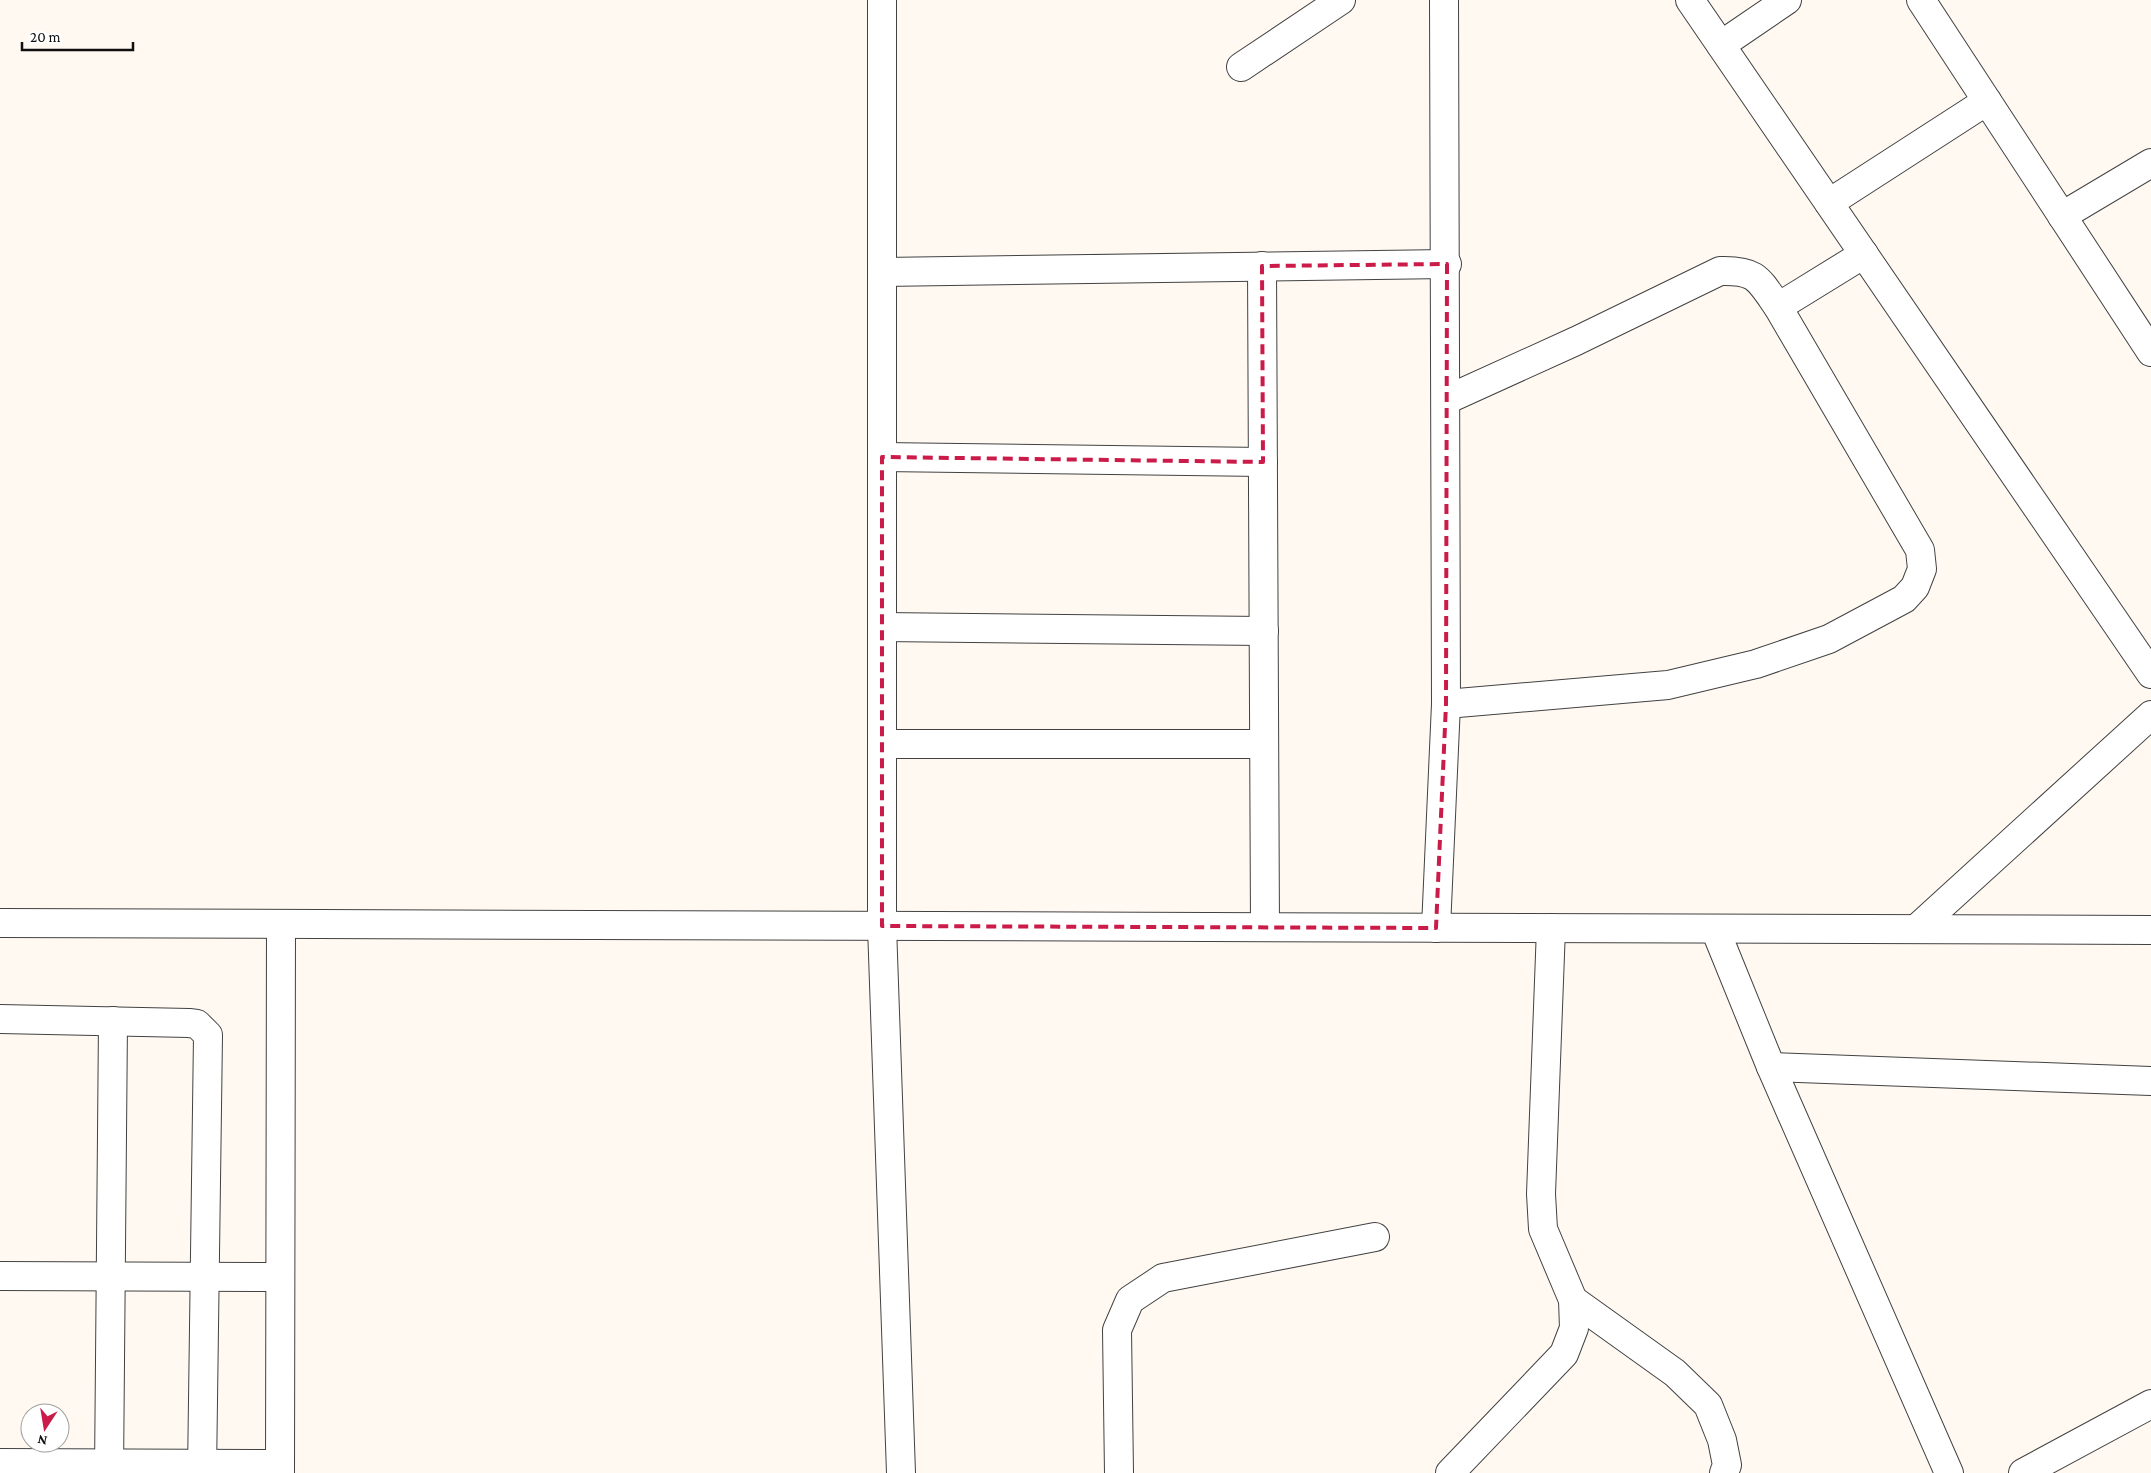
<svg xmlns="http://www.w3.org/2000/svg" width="2151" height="1473" viewBox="0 0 2151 1473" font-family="'Crimson Pro',serif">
  <rect width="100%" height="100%" fill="#fff9f1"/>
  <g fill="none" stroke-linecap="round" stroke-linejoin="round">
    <g stroke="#424242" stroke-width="30">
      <g id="minor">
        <path d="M882,0V926L901,1473"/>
        <path d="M1690,0L2151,674"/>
        <path d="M1921,0L2151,352"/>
        <path d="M1721,45L1787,0"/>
        <path d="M1241,67L1341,0"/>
        <path d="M1829,203L1987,101"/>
        <path d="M2062,216L2151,163"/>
        <path d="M1262,266L1265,927"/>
        <path d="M882,272L1447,264"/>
        <path d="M1778,307L1864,254"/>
        <path d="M1446,400L1576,341L1720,271C1756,270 1758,278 1778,307L1920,550L1922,569L1915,587L1904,599L1829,639L1756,664L1668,685L1446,704"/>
        <path d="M882,457L1263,462"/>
        <path d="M882,627L1264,631"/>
        <path d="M882,744H1264"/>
        <path d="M0,923L2151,930"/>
        <path d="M1436,928L1446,704L1444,0"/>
        <path d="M1715,929L1771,1067L1949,1473"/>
        <path d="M1916,929L2151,715"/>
        <path d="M0,1019L189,1023L197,1024L208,1035L202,1473"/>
        <path d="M1771,1067L2151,1081"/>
        <path d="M0,1276L280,1277"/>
        <path d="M1573,1300L1675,1373L1708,1405L1722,1440L1727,1465L1724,1473"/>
        <path d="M0,1463L280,1464"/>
        <path d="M109,1473L113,1021"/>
        <path d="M280,1473L281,924"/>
        <path d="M1119,1473L1117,1330L1130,1300L1163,1278L1375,1237"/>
        <path d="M1450,1473L1564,1354L1574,1328L1573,1300L1543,1229L1541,1194L1551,928"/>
        <path d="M2023,1473L2151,1404"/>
      </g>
    </g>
    <use href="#minor" stroke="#fff" stroke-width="28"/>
  </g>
  <path fill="none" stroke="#cb1b49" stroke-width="4" stroke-dasharray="10 6" stroke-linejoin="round" d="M1447,264L1446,704L1436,928L882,926V457L1263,462L1262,266Z"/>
  <g transform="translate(45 1428) rotate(192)"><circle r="24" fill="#ffffff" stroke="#9f9f9f"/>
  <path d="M0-4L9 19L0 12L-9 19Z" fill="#cb1b49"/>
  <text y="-8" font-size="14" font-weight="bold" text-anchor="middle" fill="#0f0f0f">N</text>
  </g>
  <path d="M22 42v8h111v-8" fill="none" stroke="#0f0f0f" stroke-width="2.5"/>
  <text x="30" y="42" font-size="15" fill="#0f0f0f" stroke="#ffffff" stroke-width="4" paint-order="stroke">20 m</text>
</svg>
